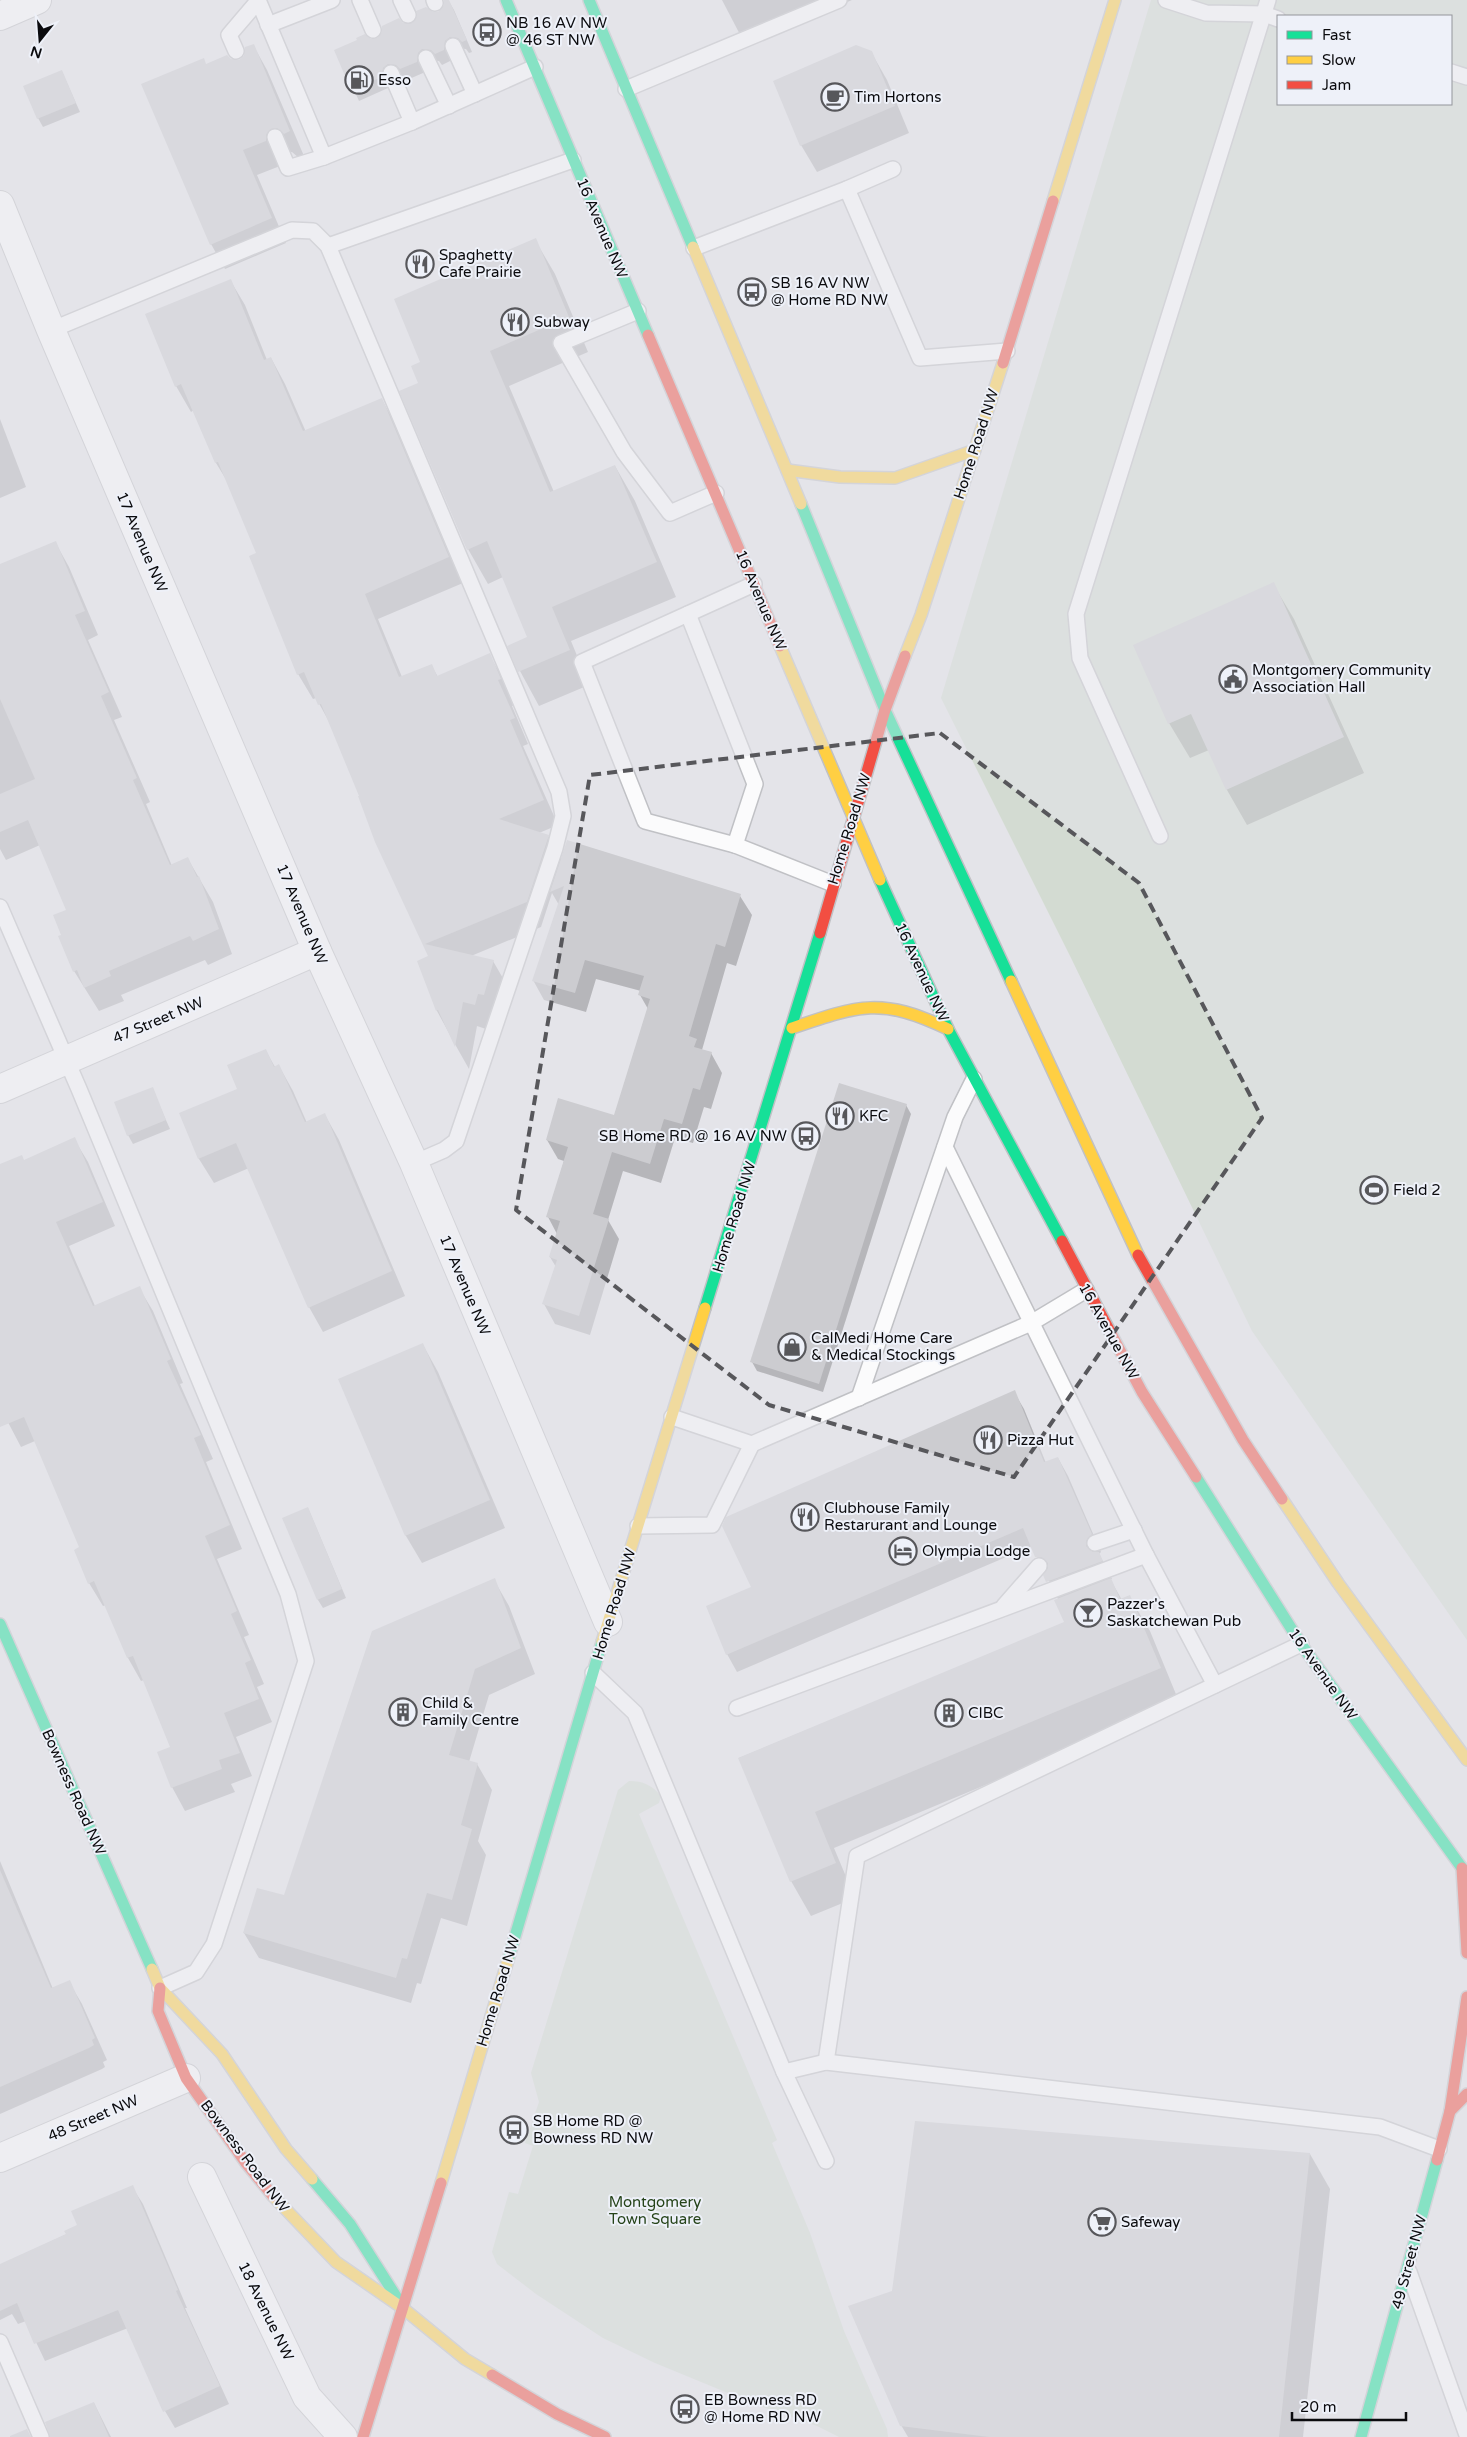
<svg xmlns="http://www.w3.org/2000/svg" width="1467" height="2437" viewBox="0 0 1467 2437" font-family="'Varela Round',sans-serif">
  <rect width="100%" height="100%" fill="#e4e4e9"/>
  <g fill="#d3dbd2" fill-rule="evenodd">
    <path d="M1151,0H1467V1640L1252,1331L1072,960L941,698ZM1278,16H1451V104H1278Z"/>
    <path d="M629,1781C643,1781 652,1785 661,1796L659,1803L639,1814L777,2140L772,2143L810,2233L844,2331L887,2429L888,2437H839L817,2426L757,2405L655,2363L603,2338L536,2294L497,2264L492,2252L509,2192L518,2194L533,2146L525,2143L539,2102L531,2073L618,1790Z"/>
  </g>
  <g fill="#0003">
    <path d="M445,0H448L454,10L472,52L469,53L466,49L456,48L451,53L450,61L442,65L439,61L429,60L424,65L423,73L407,80L404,76L394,75L389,79L388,88L359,101L336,50L378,40L402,24L413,25L432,13H439L445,6Z"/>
    <path d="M722,0H852L746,46Z"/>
    <path d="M253,45L267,70L304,156L299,158L292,152L285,153L280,166L257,175L286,243L225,269L211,244L206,65L230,60L240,61Z"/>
    <path d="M871,52L887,80L909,133L817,172L801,145Z"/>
    <path d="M62,72L80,112L43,127L38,118Z"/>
    <path d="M535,240L555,274L588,352L509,386L554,492L615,466L635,501L676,597L571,641L589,685L539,706L520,671L509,646L529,638L503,577L488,584L468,549L420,384L421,363Z"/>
    <path d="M230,280L245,305L267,360L271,358L285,384L306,432L382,400L396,425L463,583L378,619L402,677L431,665L438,677L489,655L504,680L515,705L512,706L528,744L523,746L558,825L539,833L548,836L562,860L740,896L752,915L736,966L727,963L702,1050L711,1053L722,1073L711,1109L704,1107L693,1143L675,1138L661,1183L623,1171L608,1220L619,1239L590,1335L555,1324L544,1304L556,1267L550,1257L557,1234L548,1217L564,1161L558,1159L547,1140L615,1116L648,1009L640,995L641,991L596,979L586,1012L544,1000L533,980L559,905L552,893L541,927L471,956L493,961L508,987L489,1030L477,1026L469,1069L456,1046L437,1011L418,962L430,957L332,727L316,698L313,699L298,674L257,553L227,481L216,463L194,410L191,412L176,386Z"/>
    <path d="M0,419L26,487L0,498Z"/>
    <path d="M55,542L69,567L98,635L88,640L122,717L114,720L150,802L146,804L172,866L188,859L199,878L213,902L232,954L208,965L205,960L121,995L124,1001L99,1011L74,971L63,936L67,910L40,845L6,860L0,849V566Z"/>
    <path d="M1273,584L1294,619L1364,773L1247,825L1227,790L1209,750L1190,758L1169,723Z"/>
    <path d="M266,1051L275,1067L279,1066L293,1091L307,1123L325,1115L339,1140L405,1296L323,1332L309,1307L249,1168L214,1183L199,1159L180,1114L239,1089Z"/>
    <path d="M152,1089L170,1129L133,1144L128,1135Z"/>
    <path d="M906,1105L911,1114L823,1392L757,1371L752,1362Z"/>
    <path d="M74,1139L88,1162L115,1226L69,1246L95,1306L139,1288L153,1311L183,1383L180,1384L213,1459L206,1462L242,1549L217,1559L249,1635L244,1637L264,1684L257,1687L272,1722L236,1737L252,1776L231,1784L235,1792L185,1811L172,1787V1747L144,1680L141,1681L128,1658L106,1605L103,1606L89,1583L81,1548L35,1441L21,1447L0,1407V1166L24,1161Z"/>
    <path d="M423,1345L438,1372L505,1528L422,1563L406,1536L340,1380Z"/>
    <path d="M1014,1392L1024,1409L1046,1463L1058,1458L1068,1476L1101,1552L1099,1554L1112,1579H1110L1122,1600L1129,1596L1150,1631L1180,1704L834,1848L855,1898L811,1916L791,1881L739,1758L1065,1623L1058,1599L1032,1546L737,1672L727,1654L707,1607L753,1588Z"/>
    <path d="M308,1508L346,1598L323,1608L318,1600Z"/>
    <path d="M494,1580L509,1606L535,1674L489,1695L469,1762L477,1764L492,1790L478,1841L486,1855L467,1926L441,1918L421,1984L417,1983L411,2003L259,1958L244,1933L285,1897Z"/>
    <path d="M0,1861L53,1989L69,1982L82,2004L107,2060L103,2062L105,2067L102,2069L0,2114Z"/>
    <path d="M1310,2154L1330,2189L1303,2437H908L901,2425Z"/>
    <path d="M132,2187L143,2204L187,2308H185L229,2404L175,2428L165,2411L128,2328L45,2361L26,2321L18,2324L12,2314L0,2320V2265L67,2234Z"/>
    <path d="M94,2403L111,2437H65Z"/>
  </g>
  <g fill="#ccccd0">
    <path d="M444,0H449L467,40L462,42L458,38L450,37L445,41L444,50L435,54L431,50L422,49L418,53L417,62L400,69L396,65L388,64L383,68L382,77L351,90L334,50L357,40L356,38L365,34L371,39L377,38L382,32V26L399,18L403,23H412L417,16L416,11L426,7L433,12H438L444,5Z"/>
    <path d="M254,44L290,131L284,134L277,128L271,129L266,135V141L243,150L272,218L210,245L141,84L204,58L206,64L227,55L231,59L239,60L244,56L245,47Z"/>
    <path d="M856,45L872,51L895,106L800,146L773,81Z"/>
    <path d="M62,70L76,103L37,119L23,86Z"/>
    <path d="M536,238L569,317L490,351L550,492L615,465L657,562L552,607L570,650L518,672L507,646L527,637L487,541L467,550L399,391L418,383L411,366L420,362L394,299Z"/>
    <path d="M231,279L264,360L271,357L303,431L382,398L449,557L365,594L399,677L432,664L437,676L490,653L501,679L498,680L515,718L510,720L544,800L499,819L549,835L527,902L425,944L494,960L484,995L478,994L475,1005L463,1002L455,1047L438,1010L436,1011L417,961L428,956L375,842L358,796H359L321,704L318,705L304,672L297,675L249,556L256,553L218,462L215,463L181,384L175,387L145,314Z"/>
    <path d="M56,541L85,611L75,615L109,692L101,696L137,778L133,780L170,865L188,857L197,877L199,876L219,929L193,941L190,936L109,971L111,976L84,988L77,970L73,972L58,936L61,935L53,915L66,910L28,820L0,832V794L35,779L0,699V564Z"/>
    <path d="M1274,582L1344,737L1226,790L1191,714L1168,724L1133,645Z"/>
    <path d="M567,840L741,894L725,947L716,944L689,1036L697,1039L694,1047L712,1052L700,1090L693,1088L682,1124L664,1119L650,1164L612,1152L593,1214L609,1219L579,1316L542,1304L557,1260L549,1257L560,1221L546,1217L568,1147L546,1140L558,1098L614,1115L650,999L638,995L644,976L585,960L575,993L532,981L564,886L550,892Z"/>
    <path d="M266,1049L274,1067L279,1064L305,1122L325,1113L392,1271L308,1308L236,1143L198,1159L179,1113L237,1089L227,1065Z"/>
    <path d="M839,1083L907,1104L819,1384L750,1362Z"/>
    <path d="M153,1087L166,1120L127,1136L114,1102Z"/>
    <path d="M75,1137L103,1202L56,1222L93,1306L140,1286L171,1359L167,1361L201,1435L194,1438L230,1525L205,1536L237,1611L231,1614L251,1660L245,1663L259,1699L224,1713L240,1753L219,1760L222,1769L171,1788L157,1752L170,1747L133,1656L127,1658L94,1581L88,1584L74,1550L79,1547L24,1417L0,1427V1164L22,1155L24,1160Z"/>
    <path d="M423,1343L490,1500L405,1536L338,1379Z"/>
    <path d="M1015,1390L1044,1462L1058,1457L1092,1534L1086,1541V1546L1093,1552H1099L1103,1561L1046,1582L1043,1575L1048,1568V1563L1041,1557H1035L1023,1528L726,1655L706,1606L751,1587L722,1526L726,1517Z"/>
    <path d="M308,1507L342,1589L317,1600L282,1518Z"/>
    <path d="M495,1578L521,1648L475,1669L449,1755L478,1763L461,1825L472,1829L452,1900L427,1893L407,1959L402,1958L396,1978L243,1933L257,1888L284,1895L372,1631Z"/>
    <path d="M1111,1578L1120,1599L1130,1595L1161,1668L815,1812L836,1863L790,1882L738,1758L1064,1622L1054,1600Z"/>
    <path d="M0,1870L51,1988L70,1980L95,2038L92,2040L94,2045L89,2048L0,2087Z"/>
    <path d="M915,2121L1310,2153L1279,2437H989L900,2426L848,2306L892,2291Z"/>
    <path d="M133,2185L178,2290L176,2291L220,2386L163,2412L118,2310L34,2344L17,2303L0,2311V2264L66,2234L64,2231L77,2225L71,2211Z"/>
    <path d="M94,2402L109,2437H50L45,2422Z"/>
    <path d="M27,2429L31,2437H10V2436Z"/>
  </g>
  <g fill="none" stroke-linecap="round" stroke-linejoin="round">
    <g stroke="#c0c1c5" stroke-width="18">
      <g id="lane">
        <path d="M258,0L324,157L412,122L535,67"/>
        <path d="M360,0L373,30"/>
        <path d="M401,0L408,15"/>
        <path d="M434,0L435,3"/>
        <path d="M1166,0L1206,13L1264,14L1278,19"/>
        <path d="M268,25L332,0"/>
        <path d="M453,46L475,94"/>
        <path d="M236,51L229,35L258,1"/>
        <path d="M426,58L449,106"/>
        <path d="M1451,72L1467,77"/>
        <path d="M391,73L412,122"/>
        <path d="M626,89L839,0"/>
        <path d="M275,137L288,168L324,157"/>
        <path d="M847,189L893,169"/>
        <path d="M328,246L573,160"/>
        <path d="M694,248L847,189L920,358L1007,351"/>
        <path d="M638,311L561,343L624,452L670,513L716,493"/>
        <path d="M51,330L292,230L313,231L328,246L559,792L563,816L555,848L456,1141L444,1150L414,1163"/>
        <path d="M754,584L582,662L645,821L735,845L833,884"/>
        <path d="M688,614L755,784L735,845"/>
        <path d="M1160,836L1080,658L1076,614L1268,0"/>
        <path d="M0,907L79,1089L288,1594L306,1661L214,1944L196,1972L160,1988"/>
        <path d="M945,1147L1146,1555L1215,1685"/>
        <path d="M859,1398L955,1117L974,1079"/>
        <path d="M672,1417L752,1444L1031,1323L1086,1290"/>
        <path d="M638,1526L712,1525L752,1444"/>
        <path d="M1095,1543L1134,1530"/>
        <path d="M1004,1606L1039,1566"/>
        <path d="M593,1673L635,1713L784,2072L826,2161"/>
        <path d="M737,1708L1146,1555"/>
        <path d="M826,2062L857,1856L1301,1644"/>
        <path d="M784,2072L826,2062L1380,2127L1439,2149"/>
        <path d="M1409,2272L1467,2435"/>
        <path d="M0,2342L41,2437"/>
      </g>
    </g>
    <g stroke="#c0c1c5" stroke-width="30">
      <g id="street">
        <path d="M0,16L37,0"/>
        <path d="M0,205L51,330L317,951L414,1163L608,1622"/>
        <path d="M0,1089L317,951"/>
        <path d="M0,2158L186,2078"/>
        <path d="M202,2177L307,2397L343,2437"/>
      </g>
    </g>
    <g stroke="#c0c1c5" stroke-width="14">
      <g id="fast">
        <path d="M506,0L648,335"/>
        <path d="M589,0L693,247"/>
        <path d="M801,504L885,710L1011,981"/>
        <path d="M880,880L948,1029L1062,1241"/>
        <path d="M705,1308L820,933"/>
        <path d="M1196,1477L1301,1644L1467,1875"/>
        <path d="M0,1624L152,1969"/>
        <path d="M508,1960L602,1642"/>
        <path d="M312,2179L350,2224L404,2309"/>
        <path d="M1361,2437L1437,2160"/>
      </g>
    </g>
    <g stroke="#c0c1c5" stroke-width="14">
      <g id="slow">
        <path d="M1053,201L1115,0"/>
        <path d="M693,247L801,504"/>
        <path d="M787,470L840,477L895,478L975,450"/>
        <path d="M780,646L880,880"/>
        <path d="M905,656L921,615L1003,363"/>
        <path d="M1011,981L1138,1255"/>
        <path d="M792,1028C859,1005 882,997 948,1029"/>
        <path d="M1282,1499L1338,1583L1467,1760"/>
        <path d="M602,1642L705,1308"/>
        <path d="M152,1969L160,1988L222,2054L286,2149L312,2179"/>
        <path d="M441,2183L508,1960"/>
        <path d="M273,2196L336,2262L404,2309L465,2359L492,2375"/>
      </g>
    </g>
    <g stroke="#c0c1c5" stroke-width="14">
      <g id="jam">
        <path d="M648,335L780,646"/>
        <path d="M1003,363L1053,201"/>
        <path d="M820,933L885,710L905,656"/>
        <path d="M1062,1241L1142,1392L1196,1477"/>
        <path d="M1138,1255L1243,1440L1282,1499"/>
        <path d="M1462,1868L1467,1953"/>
        <path d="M160,1988L158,2011L186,2078L246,2163L273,2196"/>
        <path d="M1450,2111L1467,1997"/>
        <path d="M1437,2160L1450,2111L1467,2094"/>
        <path d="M492,2375L557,2414L605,2437"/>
        <path d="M363,2437L441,2183"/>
      </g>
    </g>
    <use href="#lane" stroke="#fbfbfc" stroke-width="15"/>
    <use href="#street" stroke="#fbfbfc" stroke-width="28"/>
    <use href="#fast" stroke="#16e098" stroke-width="11"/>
    <use href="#slow" stroke="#ffcf43" stroke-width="11"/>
    <use href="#jam" stroke="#f24e42" stroke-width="11"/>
  </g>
  <path d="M0 0H1467V2437H0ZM940,733L1139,883L1262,1118L1014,1477L769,1405L516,1210L590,775Z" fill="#e4e4e9" fill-opacity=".55" fill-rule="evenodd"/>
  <path fill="none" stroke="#57575b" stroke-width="4" stroke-dasharray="10 6" stroke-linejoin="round" d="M940,733L1139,883L1262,1118L1014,1477L769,1405L516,1210L590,775Z"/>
  <defs>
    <g id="bus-ring" transform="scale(1.4375)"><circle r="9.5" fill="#eef1f9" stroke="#57575b" stroke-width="1.5"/><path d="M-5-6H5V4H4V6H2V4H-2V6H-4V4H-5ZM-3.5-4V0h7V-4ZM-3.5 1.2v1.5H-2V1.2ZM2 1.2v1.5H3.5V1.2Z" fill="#57575b"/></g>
    <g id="fuel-ring" transform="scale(1.4375)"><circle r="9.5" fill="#eef1f9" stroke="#57575b" stroke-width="1.5"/><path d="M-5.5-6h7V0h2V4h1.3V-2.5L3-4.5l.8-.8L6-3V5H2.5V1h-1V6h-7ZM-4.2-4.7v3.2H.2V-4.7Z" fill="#57575b"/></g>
    <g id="cafe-ring" transform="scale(1.4375)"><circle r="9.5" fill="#eef1f9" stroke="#57575b" stroke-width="1.5"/><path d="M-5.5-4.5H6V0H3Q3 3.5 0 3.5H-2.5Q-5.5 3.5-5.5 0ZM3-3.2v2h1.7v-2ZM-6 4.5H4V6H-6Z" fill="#57575b"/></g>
    <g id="restaurant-ring" transform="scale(1.4375)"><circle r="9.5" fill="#eef1f9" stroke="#57575b" stroke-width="1.5"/><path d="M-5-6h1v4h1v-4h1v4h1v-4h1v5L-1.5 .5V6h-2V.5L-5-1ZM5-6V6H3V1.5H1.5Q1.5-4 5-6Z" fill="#57575b"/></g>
    <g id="civic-ring" transform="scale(1.4375)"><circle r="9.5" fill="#eef1f9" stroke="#57575b" stroke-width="1.5"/><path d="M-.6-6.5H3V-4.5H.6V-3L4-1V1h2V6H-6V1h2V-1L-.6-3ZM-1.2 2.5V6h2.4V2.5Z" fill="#57575b"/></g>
    <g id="stadium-ring" transform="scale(1.4375)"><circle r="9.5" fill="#eef1f9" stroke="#57575b" stroke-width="1.5"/><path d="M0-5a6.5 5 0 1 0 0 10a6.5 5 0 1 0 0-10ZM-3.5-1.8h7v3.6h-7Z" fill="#57575b"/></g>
    <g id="shop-ring" transform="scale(1.4375)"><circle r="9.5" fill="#eef1f9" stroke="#57575b" stroke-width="1.5"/><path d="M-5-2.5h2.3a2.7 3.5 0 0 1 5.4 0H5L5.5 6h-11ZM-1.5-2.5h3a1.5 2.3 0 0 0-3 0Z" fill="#57575b"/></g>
    <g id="hotel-ring" transform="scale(1.4375)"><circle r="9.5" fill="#eef1f9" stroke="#57575b" stroke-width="1.5"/><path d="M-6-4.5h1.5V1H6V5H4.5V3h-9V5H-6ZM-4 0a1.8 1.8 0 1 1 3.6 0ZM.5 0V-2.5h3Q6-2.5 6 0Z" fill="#57575b"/></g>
    <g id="bar-ring" transform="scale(1.4375)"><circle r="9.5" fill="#eef1f9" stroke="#57575b" stroke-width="1.5"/><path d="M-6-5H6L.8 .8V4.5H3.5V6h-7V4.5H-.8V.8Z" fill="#57575b"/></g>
    <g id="building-ring" transform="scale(1.4375)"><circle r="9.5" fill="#eef1f9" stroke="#57575b" stroke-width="1.5"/><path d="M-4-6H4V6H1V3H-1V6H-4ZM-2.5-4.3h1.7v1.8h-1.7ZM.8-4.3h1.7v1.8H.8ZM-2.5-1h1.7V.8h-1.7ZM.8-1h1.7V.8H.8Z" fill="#57575b"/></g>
    <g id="supermarket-ring" transform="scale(1.4375)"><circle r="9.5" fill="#eef1f9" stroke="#57575b" stroke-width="1.5"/><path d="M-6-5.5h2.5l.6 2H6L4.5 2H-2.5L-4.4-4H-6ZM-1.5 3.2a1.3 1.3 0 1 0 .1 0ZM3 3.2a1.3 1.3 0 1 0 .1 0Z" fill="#57575b"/></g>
  </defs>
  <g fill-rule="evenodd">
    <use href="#bus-ring" x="487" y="32"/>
    <use href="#fuel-ring" x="359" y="80"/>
    <use href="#cafe-ring" x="835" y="97"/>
    <use href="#restaurant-ring" x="420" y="264"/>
    <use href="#bus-ring" x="752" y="292"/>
    <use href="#restaurant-ring" x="515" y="322"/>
    <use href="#civic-ring" x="1233" y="679"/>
    <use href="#restaurant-ring" x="840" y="1116"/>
    <use href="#bus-ring" x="806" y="1136"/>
    <use href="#stadium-ring" x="1374" y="1190"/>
    <use href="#shop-ring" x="792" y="1347"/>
    <use href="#restaurant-ring" x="988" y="1440"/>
    <use href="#restaurant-ring" x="805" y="1517"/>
    <use href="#hotel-ring" x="903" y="1551"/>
    <use href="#bar-ring" x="1088" y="1613"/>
    <use href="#building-ring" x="403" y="1712"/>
    <use href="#building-ring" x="949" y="1713"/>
    <use href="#bus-ring" x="514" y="2130"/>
    <use href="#supermarket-ring" x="1102" y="2222"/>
    <use href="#bus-ring" x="685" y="2409"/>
  </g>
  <g text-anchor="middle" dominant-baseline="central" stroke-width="4" stroke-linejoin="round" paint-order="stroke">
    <g font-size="15" fill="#0b0b0e" stroke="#eef1f9" text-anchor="start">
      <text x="506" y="23">NB 16 AV NW<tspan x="506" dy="17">@ 46 ST NW</tspan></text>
      <text x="378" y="80">Esso</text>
      <text x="854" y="97">Tim Hortons</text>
      <text x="439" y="255">Spaghetty<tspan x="439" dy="17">Cafe Prairie</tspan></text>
      <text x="771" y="283">SB 16 AV NW<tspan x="771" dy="17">@ Home RD NW</tspan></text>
      <text x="534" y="322">Subway</text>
      <text x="1252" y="670">Montgomery Community<tspan x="1252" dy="17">Association Hall</tspan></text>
      <text x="859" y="1116">KFC</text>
      <text x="787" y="1136" text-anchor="end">SB Home RD @ 16 AV NW</text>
      <text x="1393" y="1190">Field 2</text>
      <text x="811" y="1338">CalMedi Home Care<tspan x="811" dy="17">&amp; Medical Stockings</tspan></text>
      <text x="1007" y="1440">Pizza Hut</text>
      <text x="824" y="1508">Clubhouse Family<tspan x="824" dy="17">Restarurant and Lounge</tspan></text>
      <text x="922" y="1551">Olympia Lodge</text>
      <text x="1107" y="1604">Pazzer's<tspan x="1107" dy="17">Saskatchewan Pub</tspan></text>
      <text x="422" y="1703">Child &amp;<tspan x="422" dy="17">Family Centre</tspan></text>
      <text x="968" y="1713">CIBC</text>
      <text x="533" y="2121">SB Home RD @<tspan x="533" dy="17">Bowness RD NW</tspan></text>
      <text x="1121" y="2222">Safeway</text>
      <text x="704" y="2400">EB Bowness RD<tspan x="704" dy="17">@ Home RD NW</tspan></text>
    </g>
    <g font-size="15" fill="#0b0b0e" stroke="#eef1f9">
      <text transform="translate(602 228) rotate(67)">16 Avenue NW</text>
      <text transform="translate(976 444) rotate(-72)">Home Road NW</text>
      <text transform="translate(142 542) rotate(67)">17 Avenue NW</text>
      <text transform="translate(761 600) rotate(67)">16 Avenue NW</text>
      <text transform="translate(849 829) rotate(-73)">Home Road NW</text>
      <text transform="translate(302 914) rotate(67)">17 Avenue NW</text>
      <text transform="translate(922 972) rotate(65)">16 Avenue NW</text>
      <text transform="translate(158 1020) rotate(-23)">47 Street NW</text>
      <text transform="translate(734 1217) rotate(-73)">Home Road NW</text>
      <text transform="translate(465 1285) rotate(67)">17 Avenue NW</text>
      <text transform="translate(1109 1331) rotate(61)">16 Avenue NW</text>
      <text transform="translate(614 1604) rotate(-73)">Home Road NW</text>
      <text transform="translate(1323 1674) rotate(55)">16 Avenue NW</text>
      <text transform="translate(74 1792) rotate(66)">Bowness Road NW</text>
      <text transform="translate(498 1991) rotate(-73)">Home Road NW</text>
      <text transform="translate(93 2118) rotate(-23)">48 Street NW</text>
      <text transform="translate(245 2156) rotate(53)">Bowness Road NW</text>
      <text transform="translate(1409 2262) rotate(-75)">49 Street NW</text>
      <text transform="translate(266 2311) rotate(64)">18 Avenue NW</text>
    </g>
    <g font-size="15" fill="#26441a" stroke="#eef1f9">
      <text x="655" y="2202">Montgomery<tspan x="655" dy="17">Town Square</tspan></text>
    </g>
  </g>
  <rect x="1277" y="15" width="175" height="90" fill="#eef1f9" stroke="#93959b"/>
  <rect x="1287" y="31" width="25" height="8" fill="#16e098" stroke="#93959b"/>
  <text x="1322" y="40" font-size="15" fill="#0b0b0e">Fast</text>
  <rect x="1287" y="56" width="25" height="8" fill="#ffcf43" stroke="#93959b"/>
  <text x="1322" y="65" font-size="15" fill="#0b0b0e">Slow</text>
  <rect x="1287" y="81" width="25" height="8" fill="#f24e42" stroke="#93959b"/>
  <text x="1322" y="90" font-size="15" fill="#0b0b0e">Jam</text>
  <g transform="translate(40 40) rotate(197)" stroke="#eef1f9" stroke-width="4" paint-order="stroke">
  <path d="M0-4L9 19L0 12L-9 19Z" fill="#0b0b0e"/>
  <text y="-8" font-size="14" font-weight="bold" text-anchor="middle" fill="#0b0b0e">N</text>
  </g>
  <path d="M1292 2412v8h114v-8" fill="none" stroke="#0b0b0e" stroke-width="2.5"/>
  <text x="1300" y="2412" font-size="15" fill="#0b0b0e" stroke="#eef1f9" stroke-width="4" paint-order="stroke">20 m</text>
</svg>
